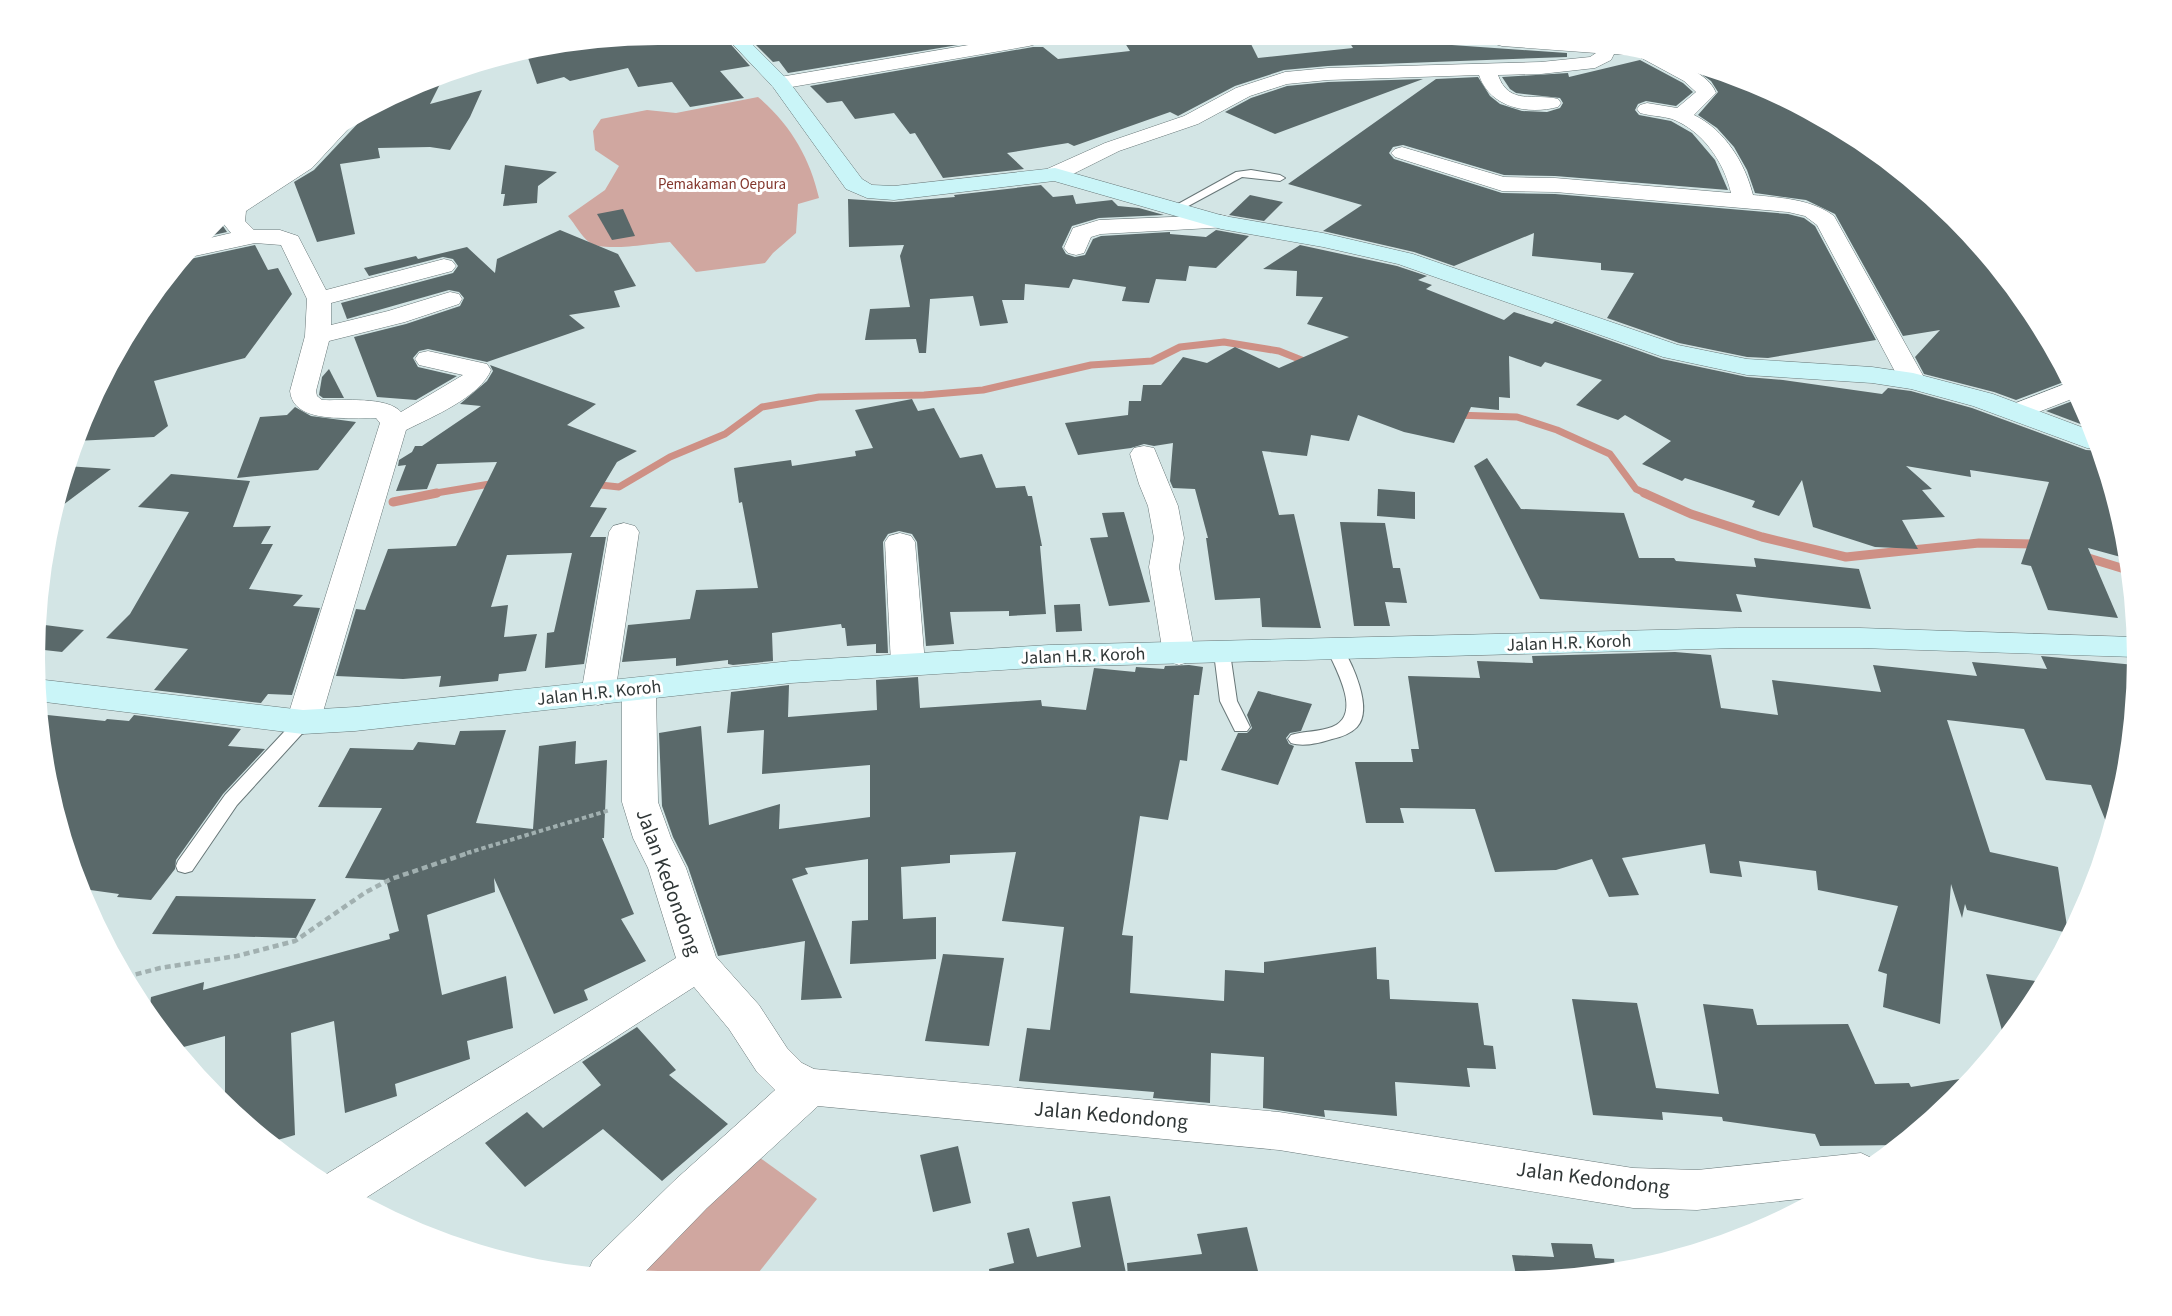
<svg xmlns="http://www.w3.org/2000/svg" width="2172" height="1316" viewBox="0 0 2172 1316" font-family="'Source Sans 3',sans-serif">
  <rect width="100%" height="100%" fill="#d3e5e5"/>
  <g fill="#d0a7a0">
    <path d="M758,97C790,124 810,158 819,198L798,204L796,233L773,253L765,263L696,272L670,242C653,243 602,253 589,242C581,236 575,224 568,216L605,190L619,166L595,150L593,131L601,119L647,110L676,113Z"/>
    <path d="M756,1155L817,1199L755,1277L641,1275Z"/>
  </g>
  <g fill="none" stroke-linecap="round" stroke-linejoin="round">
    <g stroke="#ce9085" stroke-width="7">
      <path d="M1455,415L1517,417L1557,430L1610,454L1636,489L1647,494"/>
      <path d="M591,484L619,487L670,457L725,434L762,407L819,397L924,395L983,390L1091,365L1152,361L1180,347L1224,342L1279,351L1309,363"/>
      <path d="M430,494L496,483"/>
    </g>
    <g stroke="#ce9085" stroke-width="9">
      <path d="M1644,493L1691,514L1762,537L1846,557L1979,543L2041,544"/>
      <path d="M393,502L437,493"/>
      <path d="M2082,556L2131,571"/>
    </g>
  </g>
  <g fill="#5a696a">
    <path d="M576,40H727L750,66L720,71L744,98L690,107L672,82L638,87L628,68L570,81L564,77L537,84L526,52Z"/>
    <path d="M751,40H953L958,45L788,73L779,61L773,62Z"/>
    <path d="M1123,40H1249L1258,58L1353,48L1348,40H1448L1452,45L1567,53V57L1328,66L1284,70L1235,86L1178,116L1170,112L1074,146L1068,143L1007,153L1024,169L943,178L915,133L910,134L894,113L855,119L842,101L827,103L810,86L1033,47H1043L1058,59L1130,51Z"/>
    <path d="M1640,60L1683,83L1693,92L1676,106L1646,101L1638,104L1635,110L1639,115L1671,121L1692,133L1715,160L1728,190L1555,176L1504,175L1403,145L1393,147L1389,153L1394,159L1502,193L1555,194L1788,214L1804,218L1815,226L1876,340L1768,358L1747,357L1679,343L1607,318L1634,273L1601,270V263L1532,256L1534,233L1454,266L1414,252L1323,231L1362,205L1288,184L1436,79L1478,77L1490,96L1500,104L1522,111L1547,112L1560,108L1563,103L1560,98L1516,93L1510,89L1502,77L1568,73L1569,77Z"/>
    <path d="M1687,64L1752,82L1893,163L1983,247L1996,266L2000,277L2006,279L2054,346L2069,380L2016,400L1994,392L1924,374L1915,357L1940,330L1903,336L1835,214L1806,200L1755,193L1747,170L1734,147L1717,128L1698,115L1718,92L1711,81Z"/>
    <path d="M446,72L430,104L482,90L470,117L450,150L430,147L378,148L380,158L340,164L355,234L317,242L294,182L314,170L379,101Z"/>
    <path d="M1423,79L1275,134L1225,112L1251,98L1287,86L1328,82Z"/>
    <path d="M505,165L557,172L538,186L537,203L503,206L505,194H501Z"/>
    <path d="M1041,185L1053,197L1073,195L1076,204L1112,200L1118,206L1139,208L1164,215L1099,218L1072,226L1062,247L1066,254L1075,257L1085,255L1093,239L1101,236L1170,232V234L1206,237L1216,230L1249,236L1216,268L1189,266L1186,281L1156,279L1149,303L1122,301L1126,287L1073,279L1069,288L1025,284L1024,300H1002L1008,323L980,326L973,296L930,299L926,353H919L916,339L865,340L870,309L910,307L900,256L904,245L849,247L848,199L894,202L955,197L954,195Z"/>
    <path d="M1250,195L1283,202L1264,221L1229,215Z"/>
    <path d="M623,209L635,236L612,240L597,214Z"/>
    <path d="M220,215L221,223L227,232L200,238Z"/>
    <path d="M560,230L618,254L636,286L614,291L620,307L569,315L585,328L487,362L428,349L419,351L413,358L418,367L457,376L416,400L377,397L354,337L406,324L460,306L464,298L459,292L449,290L347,319L341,303L453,273L458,266L453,259L443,257L369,276L364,268L416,256L418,259L467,247L495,273L497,259Z"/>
    <path d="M255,245L268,270L278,268L292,294L245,358L154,381L168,426L154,437L76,441L140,311L184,258L190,259Z"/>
    <path d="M1300,245L1397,266L1427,276L1418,280L1432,285L1426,289L1504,320L1514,312L1552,324L1555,321L1662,359L1747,377L1783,380L1882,394L1888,388L1911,391L1972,408L2086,450L2101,451L2128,559L2088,548L2118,618L2048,610L2031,566L2021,564L2049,482L1970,470L1971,477L1906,466L1932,489L1922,490L1945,517L1902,520L1918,549L1875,547L1813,527L1802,480L1779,516L1752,507L1755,501L1685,478L1682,481L1642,464L1671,441L1625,415L1618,420L1576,405L1602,380L1545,362L1541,367L1509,356L1510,398L1499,397V410L1471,407L1454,443L1404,432L1358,415L1349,441L1311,435L1307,456L1262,451L1279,515L1294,514L1321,628L1262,627L1260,598L1215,600L1206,538H1208L1195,489L1173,488L1170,481L1173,443L1154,446L1144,444L1131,448L1078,455L1065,423L1128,415L1129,401H1141L1143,385H1161L1183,357L1207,363L1235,347L1279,368L1349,337L1307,324L1323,297L1296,296L1297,271L1263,269Z"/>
    <path d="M490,365L596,404L567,425L637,451L617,462L590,507L607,508L590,537H606L584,664L545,668L547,633L554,632L572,553L507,555L491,607L508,605L504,637L537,634L526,671L499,674L498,681L439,687L441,676L403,679L336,676L356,609L365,610L388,549L456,546L497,462L437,464L427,489L396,491L406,465L398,466L399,460L412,452L415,446H422L481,406L460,404L487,381L493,371Z"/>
    <path d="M329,369L344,398H323L319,395L322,377Z"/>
    <path d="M912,399L918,411L934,408L960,458L982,454L996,488L1025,486L1028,496H1032L1042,546H1040L1046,614L1009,616V611L950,612L954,644L926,646L917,542L912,534L899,531L888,534L883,542L888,653H876V644L847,646L845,628H842L841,624L772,633L773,661L733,665L728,664V660L676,666V658L622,662L628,625L690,619L696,590L758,588L742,502L739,503L734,468L791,460L792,466L856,456L855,451L873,448L855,410Z"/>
    <path d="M2078,399L2091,428L2046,411Z"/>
    <path d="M295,407L311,416L356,422L318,470L237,478L260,417L287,415Z"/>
    <path d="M1487,458L1521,509L1624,513L1639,558H1674L1676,561L1756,567L1754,558L1859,569L1871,609L1736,594L1742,612L1540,599L1474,466Z"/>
    <path d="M66,466L111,469L55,511L62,480Z"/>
    <path d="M171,474L250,481L233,527L271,526L261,544H273L249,589L303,595L293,606L320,608L292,695L268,694L261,703L154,690L188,649L106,638L130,614L189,512L138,507Z"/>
    <path d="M1378,489L1415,492V519L1377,516Z"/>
    <path d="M1124,512L1150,602L1109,606L1090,538L1108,537L1102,513Z"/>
    <path d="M1340,522L1385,523L1393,568H1400L1407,603L1385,602L1390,626H1354Z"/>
    <path d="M1080,604L1082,631L1056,632L1054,605Z"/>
    <path d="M37,624L84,630L62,652L35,649Z"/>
    <path d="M1675,652L1711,655L1721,708L1778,715L1772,680L1881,692L1873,665L1977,676L1972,662L2047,669L2041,656L2135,665L2136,698L2116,819L2111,834L2091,785L2046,780L2024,729L1947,720L1990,852L2058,867L2068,933L1967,910L1965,904L1962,918L1951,884L1940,1024L1883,1007L1887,974L1878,971L1898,906L1818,890L1816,871L1739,861L1742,877L1710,873L1705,844L1622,858L1639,895L1609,897L1592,859L1556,870L1495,872L1475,809L1400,808L1404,823H1366L1355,762H1413L1411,749H1419L1408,676L1480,678L1477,661L1533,663L1532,656Z"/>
    <path d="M1189,665L1203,667L1199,695H1194L1187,761L1180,760L1168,820L1140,816L1122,935L1133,936L1130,993L1224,1001L1225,970L1264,973V962L1376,947L1377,979L1389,980L1390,999L1478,1003L1484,1045L1493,1046L1496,1069L1467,1068L1470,1087L1395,1082L1397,1116L1324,1110L1325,1117L1263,1108L1264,1057L1211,1053L1210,1103L1153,1098L1154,1092L1019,1081L1027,1028L1050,1030L1064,927L1002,921L1016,852L950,855V863L901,867L903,919L936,917V959L850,964L852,921L868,920V859L805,868L808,874L792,879L842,998L801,1000L805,941L718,956L688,867L673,837L662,806L659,733L701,726L709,825L780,804L779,829L870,817V765L762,774L764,730L727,733L731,692L789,685L788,717L877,710L876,680L918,677L920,708L1041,700L1042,706L1086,710L1094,668L1135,672L1136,667L1164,669L1165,666Z"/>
    <path d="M1258,691L1312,704L1301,731L1290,733L1286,738L1289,744L1294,746L1278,785L1221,770L1238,733H1247L1252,728L1247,715Z"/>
    <path d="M38,714L105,721L107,719L129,721L134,715L241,729L228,746L265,749L223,794L176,860L175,869L151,900L117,897L119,894L83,889L67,858L40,740Z"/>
    <path d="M506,730L476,823L533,829L539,746L576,741L575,764L607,760L604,838H602L634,914L621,919L646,961L584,990L588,1000L554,1014L494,878L495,892L427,915L442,995L506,976L513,1028L467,1041L470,1059L395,1084L397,1096L345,1113L334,1021L291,1033L295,1135L267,1143L225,1106V1036L176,1049L149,1016L151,997L204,982L203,990L390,939L389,934L399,931L386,880L345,878L382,808L318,807L350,748L413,750L418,742L455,745L460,731Z"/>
    <path d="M176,896L316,899L296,938L152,934Z"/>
    <path d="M943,954L1004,958L989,1046L925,1041Z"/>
    <path d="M1986,974L2043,982L2005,1041Z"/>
    <path d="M1572,999L1637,1003L1656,1088L1719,1094L1703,1004L1753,1009L1757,1025L1848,1024L1875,1084L1909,1083L1911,1087L1972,1077L1925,1127L1900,1145L1820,1146L1815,1134L1723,1121L1722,1117L1662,1112L1663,1120L1593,1115Z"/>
    <path d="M637,1027L676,1070L669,1075L728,1124L662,1181L603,1129L525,1187L485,1143L527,1112L543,1128L601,1085L582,1062Z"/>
    <path d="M958,1146L971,1203L933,1212L920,1155Z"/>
    <path d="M1110,1196L1127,1278H990L989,1269L1014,1263L1007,1233L1029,1228L1037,1257L1081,1247L1072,1202Z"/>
    <path d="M1247,1227L1260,1279L1128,1278L1127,1263L1202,1254L1197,1234Z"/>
    <path d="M1551,1243L1592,1244L1595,1258L1614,1259L1615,1268L1555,1280H1517L1512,1255L1554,1257Z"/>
  </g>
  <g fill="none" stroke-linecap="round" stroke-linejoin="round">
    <g stroke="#687778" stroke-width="2">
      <g id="lane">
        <path d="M1251,170L1280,175L1285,178L1280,181L1242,177L1179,211L1175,212L1169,209L1236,172Z"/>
        <path d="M1335,644L1341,645C1352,663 1374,709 1357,727C1350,734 1341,737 1332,739C1320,743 1303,747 1291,743L1288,739L1291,735C1304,731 1319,732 1332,727C1363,715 1336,670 1327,649L1329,645Z"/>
        <path d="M1222,648L1228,649L1230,653L1237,701L1250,727L1247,731H1235L1220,701L1214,653L1216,649Z"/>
        <path d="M303,716L309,718L312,722L309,726L237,805L192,871L185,873L178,871L176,866L178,861L225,795L297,718Z"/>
      </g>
    </g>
    <g stroke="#687778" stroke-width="1">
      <g id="street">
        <path d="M998,40H1038L1036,44L1029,46L780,89L773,87L770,83L773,79L780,77Z"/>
        <path d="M1493,40C1528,38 1569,36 1605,42C1632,47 1707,64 1716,93L1694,115C1725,130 1745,163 1753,195C1782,198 1811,199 1834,216L1926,381L1922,387L1913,389L1904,387L1900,381L1817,225L1805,216L1788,212L1555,192L1502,191L1395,157L1391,153L1395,149L1402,147L1504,177L1555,178L1731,193C1724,162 1703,131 1672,119C1662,116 1650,116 1640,113L1637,109L1640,105L1647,103L1677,108L1696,92L1684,81L1636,55L1614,54L1611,60L1595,68L1541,74L1498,75C1509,106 1534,93 1558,99L1561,103L1558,107C1528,115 1490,108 1479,75L1328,80L1287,84L1250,96L1198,124L1119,151L1063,179L1055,180L1047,179L1044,174L1047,169L1105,143L1184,116L1236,88L1285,72L1328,68L1541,62L1590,57L1596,53L1502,46L1495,44Z"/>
        <path d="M350,119L353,123L350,127L312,168L246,211L245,221L254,230H280L298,236L326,290L444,259L452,261L456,266L452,271L331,303V325L388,311L450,292L459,294L462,299L459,304L405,322L329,341L316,391L317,396L322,400C343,401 387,396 401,412L463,375L419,365L415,359L419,353L428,351L487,364L491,370C480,397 432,417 406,430L320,722L315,730L303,734L291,730L286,722L380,423L376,418C350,417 293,425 290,391L305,336L307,299L281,245L255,243L190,257L185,256L197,241L231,233L223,223L222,213L249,189L296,158L313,142Z"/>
        <path d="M1221,215L1229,217L1232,222L1229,227L1101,234L1091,237L1084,253L1076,255L1068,253L1064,248L1073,228L1099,220Z"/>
        <path d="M2070,382L2077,397L2018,420L2008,418L2004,412L2008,406Z"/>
        <path d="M1144,446L1154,448L1178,506L1184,538L1179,567L1195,654L1191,661L1179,665L1167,661L1163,654L1149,567L1154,538L1148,506L1139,484L1130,454L1134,448Z"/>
        <path d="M624,523L635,526L639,532L615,694L610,702L598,705L586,702L581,694L609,532L613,526Z"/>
        <path d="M900,533L911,536L915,542L925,664L920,672L908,675L896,672L891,664L885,542L889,536Z"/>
        <path d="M639,678L651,681L656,689L658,802L671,838L686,868L716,957L759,1005L787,1048L802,1063L814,1069L1279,1112L1633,1168L1697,1170L1861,1153L1878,1161L1828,1196L1697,1210L1633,1208L1279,1150L818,1106L707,1208L641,1276H586L593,1260L675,1180L775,1090L757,1072L729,1029L694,987L361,1201L323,1178L325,1175L676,958L648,868L633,838L622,802V689L627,681Z"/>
      </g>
    </g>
    <g stroke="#687778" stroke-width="1">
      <g id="secondary">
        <path d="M729,40H748L787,79L862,179L872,185L894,186L1055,168L1224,216L1323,233L1413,254L1678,345L1747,359L1872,367L1913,373L1993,394L2092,431L2101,449L2087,448L1973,406L1911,389L1872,383L1747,375L1663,357L1398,264L1323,247L1221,229L1054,181L894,200L867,198L846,189L773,87Z"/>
        <path d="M1738,628H1860L2134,637L2135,657L1860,648H1738L1049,667L791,683L355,731L303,734L37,701L36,679L303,710L355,707L791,661L1049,645Z"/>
      </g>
    </g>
    <path stroke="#a1b0b0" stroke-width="4" stroke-dasharray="4.5 3" stroke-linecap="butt" d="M467,853L610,810"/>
    <path stroke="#a1b0b0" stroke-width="4.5" stroke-dasharray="6 4" stroke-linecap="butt" d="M126,977L160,968L237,956L295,941L366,892L391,879L471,852"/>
    <use href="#lane" fill="#fff" fill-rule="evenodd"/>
    <use href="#street" fill="#fff" fill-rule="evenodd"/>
    <use href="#secondary" fill="#caf5f8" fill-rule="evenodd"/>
  </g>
  <g text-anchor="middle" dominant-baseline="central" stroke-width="6" stroke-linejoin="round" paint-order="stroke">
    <g font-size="15" fill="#83362c" stroke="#fff">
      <text x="722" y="184">Pemakaman Oepura</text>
    </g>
    <g font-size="18" fill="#303737" stroke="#fff">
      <text transform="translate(1569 643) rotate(-2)">Jalan H.R. Koroh</text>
      <text transform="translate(1083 656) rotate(-2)">Jalan H.R. Koroh</text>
      <text transform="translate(599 693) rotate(-6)">Jalan H.R. Koroh</text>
    </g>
    <g font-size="21" fill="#303737" stroke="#fff">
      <text transform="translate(669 882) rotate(70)">Jalan Kedondong</text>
      <text transform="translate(1111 1115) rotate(5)">Jalan Kedondong</text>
      <text transform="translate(1593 1178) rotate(7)">Jalan Kedondong</text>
    </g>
  </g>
  <path d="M0 0H2172V1316H0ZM658 45H1514A613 613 0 0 1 2127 658V658A613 613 0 0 1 1514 1271H658A613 613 0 0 1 45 658V658A613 613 0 0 1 658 45Z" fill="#fff" fill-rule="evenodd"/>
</svg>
